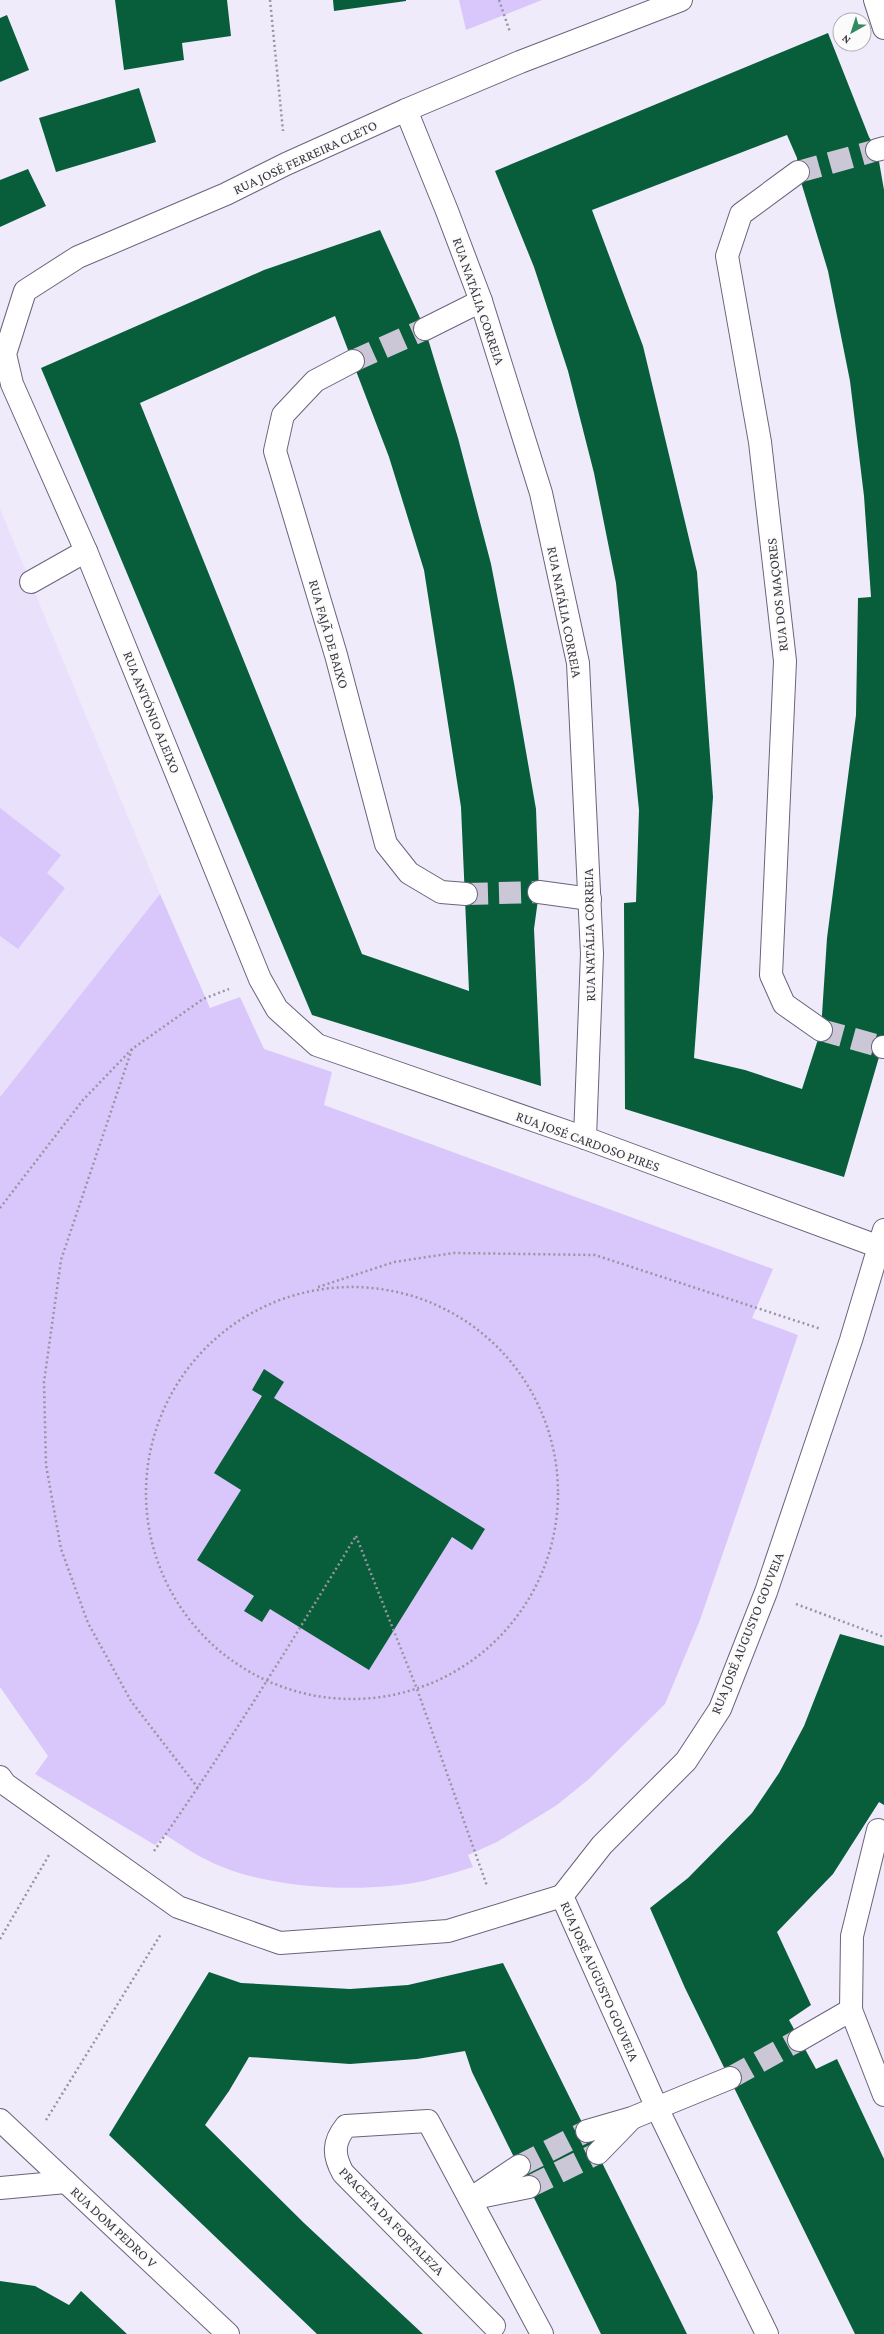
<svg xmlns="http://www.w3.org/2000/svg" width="884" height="2334" viewBox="0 0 884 2334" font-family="'Crimson Pro',serif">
  <rect width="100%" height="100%" fill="#f0ebfb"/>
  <path fill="#e9e0fb" d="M0,509L160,894L0,1097Z"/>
  <g fill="#d9c7fb">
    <path d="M459,0H542L466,30Z"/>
    <path d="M0,808L61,855L47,873L65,888L18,949L0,936Z"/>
    <path d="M160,894L210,1008L240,997L264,1049L332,1072L324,1105L773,1269L752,1318L798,1335L700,1620L665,1704L589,1779L557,1805L497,1842L468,1855L473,1867C457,1872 440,1877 424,1881C363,1894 262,1889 207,1860C192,1853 179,1843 165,1835L155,1845L35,1774L48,1756L0,1687V1097Z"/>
  </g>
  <g fill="#085e3b" fill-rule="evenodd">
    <path d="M115,0H227L231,36L182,43L184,60L124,70Z"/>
    <path d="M333,0H406V1L334,11Z"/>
    <path d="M7,15L29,70L0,82V18Z"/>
    <path d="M828,33L869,137L877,150L884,190V1040L844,1177L625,1109L624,903L636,902L639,810L616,583L594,473L568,371L534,267L495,171ZM787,135L797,158L798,172L828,271L850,381L864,496L871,597L858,598L856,715L827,938L821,1030L802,1089L745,1070L694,1058L713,797L697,572L643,346L592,210Z"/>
    <path d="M139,88L156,142L56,172L39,118Z"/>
    <path d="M28,169L46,206L0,227V180Z"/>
    <path d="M380,230L425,329L458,438L491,564L514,683L536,809L539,892L534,929L541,1086L312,1015L41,368L264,270ZM335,316L389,457L424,570L461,807L469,991L362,954L140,403Z"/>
    <path d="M264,1369L284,1382L274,1398L485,1529L472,1550L452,1537L369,1670L270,1609L262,1622L244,1611L254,1596L197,1560L241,1490L214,1473L262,1396L252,1390Z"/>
    <path d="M840,1634L884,1646V1805L879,1802L833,1874L777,1932L811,2005L789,2020L816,2069L837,2059L884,2159V2334H855L685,1988L650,1908L688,1878L752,1813L779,1773L804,1726Z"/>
    <path d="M503,1963L687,2334H601L472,2072L465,2051L417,2059L350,2064L249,2057L229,2091L205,2125L304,2223L423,2334H317L109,2135L209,1972L241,1983L350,1989L408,1985Z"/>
    <path d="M0,2281L35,2286L69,2305L81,2291L127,2334H0Z"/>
  </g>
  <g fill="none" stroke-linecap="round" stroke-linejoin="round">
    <g stroke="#ccc7d6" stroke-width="22" stroke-dasharray="22 11" stroke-linecap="butt">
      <path d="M798,172L877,150"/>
      <path d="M353,361L425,329"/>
      <path d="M466,894L539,892"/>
      <path d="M821,1030L883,1047"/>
      <path d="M730,2078L799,2040"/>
      <path d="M519,2166L587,2131"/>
      <path d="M529,2187L598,2153"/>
    </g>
    <g stroke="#6b637b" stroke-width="24">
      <path id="lane" d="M31,582L86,551"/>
    </g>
    <g stroke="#6b637b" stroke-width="24">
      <g id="street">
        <path d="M681,0L520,62L406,110L286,164L226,194L78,257L25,291L5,354L12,384L86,551L260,979L277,1009L317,1045L585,1138L877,1246"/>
        <path d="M875,0L884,28"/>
        <path d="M406,110L447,211L481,301L541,493L578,663L592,954L585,1138"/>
        <path d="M877,150L884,148"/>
        <path d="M798,172L741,214L727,256L760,442L785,661L771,975L784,1004L821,1030"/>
        <path d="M425,329L481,301"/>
        <path d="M353,361L315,381L283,415L275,451L336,655L386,844L409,873L441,892L466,894"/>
        <path d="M539,892L590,899"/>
        <path d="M883,1047H884"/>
        <path d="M0,1777L5,1784L178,1907L280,1943L448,1931L562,1896"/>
        <path d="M851,2010L852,1936L878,1830"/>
        <path d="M799,2040L851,2010L884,2095"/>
        <path d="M587,2131L632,2118L730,2078"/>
        <path d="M598,2153L631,2119"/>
        <path d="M479,2193L519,2166"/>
        <path d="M470,2199L529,2187"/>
        <path d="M494,2326L343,2173C333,2155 333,2142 346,2126L428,2121L542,2334"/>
        <path d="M767,2334L657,2108L562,1896L602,1845L686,1761L720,1709L766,1592L851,1340L884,1230"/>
      </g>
    </g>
    <g stroke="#6b637b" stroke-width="24">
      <g id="secondary">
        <path d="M0,2120L228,2334"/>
        <path d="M0,2188L66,2182"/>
      </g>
    </g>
    <g stroke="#9894a1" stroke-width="2.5" stroke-dasharray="2 3" stroke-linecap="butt">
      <path d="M270,0L283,131"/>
      <path d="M499,0L510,32"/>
      <path d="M132,1049L61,1260L44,1382L46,1465L61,1549L88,1623L131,1701L198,1788"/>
      <path d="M0,1208L83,1100L132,1049L203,999L229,989"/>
      <circle cx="352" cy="1493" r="206"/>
      <path d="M318,1287L394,1262L454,1253L595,1255L821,1329"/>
      <path d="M356,1536L417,1689L487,1886"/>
      <path d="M796,1604L884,1637"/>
      <path d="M154,1851C226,1749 291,1643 356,1536"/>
      <path d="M0,1939L49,1855"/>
      <path d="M46,2120L161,1934"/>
    </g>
    <use href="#lane" stroke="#fff" stroke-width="22"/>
    <use href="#street" stroke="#fff" stroke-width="22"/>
    <use href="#secondary" stroke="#fff" stroke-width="22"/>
  </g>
  <g text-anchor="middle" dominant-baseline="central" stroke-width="4" stroke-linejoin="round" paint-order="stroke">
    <g font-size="14" fill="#3c3843" stroke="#fbfbfb">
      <text transform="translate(305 157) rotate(-25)">RUA JOSÉ FERREIRA CLETO</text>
      <text transform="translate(479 301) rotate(71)">RUA NATÁLIA CORREIA</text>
      <text transform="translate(777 595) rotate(-96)">RUA DOS MAÇORES</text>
      <text transform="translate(565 612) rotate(79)">RUA NATÁLIA CORREIA</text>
      <text transform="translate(329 634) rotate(74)">RUA FAJÃ DE BAIXO</text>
      <text transform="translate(152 712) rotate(68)">RUA ANTÓNIO ALEIXO</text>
      <text transform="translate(589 935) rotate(-91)">RUA NATÁLIA CORREIA</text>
      <text transform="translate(588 1141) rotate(20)">RUA JOSÉ CARDOSO PIRES</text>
      <text transform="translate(747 1633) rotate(-68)">RUA JOSÉ AUGUSTO GOUVEIA</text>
      <text transform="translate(600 1981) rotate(66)">RUA JOSÉ AUGUSTO GOUVEIA</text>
      <text transform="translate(392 2221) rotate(46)">PRACETA DA FORTALEZA</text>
      <text transform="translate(114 2227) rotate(43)">RUA DOM PEDRO V</text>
    </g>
  </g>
  <g transform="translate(852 32) rotate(219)"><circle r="19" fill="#fbfbfb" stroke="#afadb1"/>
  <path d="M0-3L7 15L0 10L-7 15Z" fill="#318a60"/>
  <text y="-6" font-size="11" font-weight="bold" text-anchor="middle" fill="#3c3843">N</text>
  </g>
</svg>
